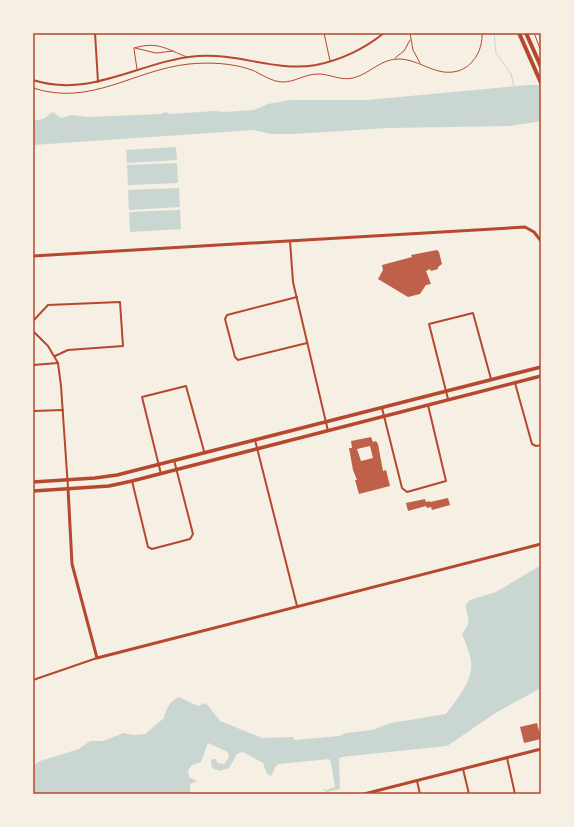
<svg xmlns="http://www.w3.org/2000/svg" width="574" height="827" viewBox="0 0 574 827" font-family="'PT Sans',sans-serif">
  <rect width="100%" height="100%" fill="#f6efe4"/>
  <g fill="#c9d6d2">
    <path d="M528,85H541V121L510,126L388,128L294,134H270L254,130L33,145V121L43,119L53,112L61,118L72,115L88,117L161,114L166,112L169,114L215,111L225,112L254,110L268,104L290,100H367Z"/>
    <path d="M176,147L177,160L127,163L126,150Z"/>
    <path d="M177,163L178,183L128,185L127,165Z"/>
    <path d="M179,188L180,207L129,210L128,190Z"/>
    <path d="M180,210L181,229L130,232L129,212Z"/>
    <path d="M538,567L541,568V688L497,712L447,746L341,757L339,759L340,789L327,792L322,789L327,790L335,787L331,763L329,759L279,764L276,766L271,776L267,774L263,763L243,752L237,754L229,768L219,771L212,768L211,762L212,759H216L217,763L224,764L229,757L228,752L208,743L201,762L192,765L188,770L189,777L197,781L190,784V792L187,794H33V766L40,761L79,749L90,741H103L124,733L133,735L145,734L164,718C165,710 171,700 179,697L198,706L206,703L220,721L262,738L293,737L295,740L339,736L346,733L372,730L391,723L446,714C457,699 474,680 471,661C469,651 465,642 462,634C474,618 466,620 466,604L470,600L496,592Z"/>
  </g>
  <g fill="none" stroke-linecap="round" stroke-linejoin="round">
    <path stroke="#c9d6d2" stroke-width="1" d="M494,33L496,53L511,74L514,86"/>
  </g>
  <g fill="#bf614a" fill-rule="evenodd">
    <path d="M437,250L439,252L442,264L438,267V269L431,271L430,269L426,271L431,284L426,285L420,294L408,297L378,279L383,270L382,265L412,257L411,255Z"/>
    <path d="M371,437L373,442L376,441L378,444L383,471L386,470L390,486L359,494L355,480H357L353,470L349,448H352L351,441ZM370,446L373,458L361,461L357,449Z"/>
    <path d="M448,498L450,505L432,510L431,507L427,508L426,506L408,511L406,503L425,499L426,502L430,501V502Z"/>
    <path d="M537,723L541,739L524,743L520,727Z"/>
  </g>
  <g fill="none" stroke-linecap="round" stroke-linejoin="round">
    <g stroke="#b5482f" stroke-width="1">
      <path d="M410,33L413,50L420,63"/>
      <path d="M534,33L541,51"/>
      <path d="M395,58L404,51L410,40"/>
      <path d="M33,88C91,107 133,70 189,64C210,62 232,63 252,70C261,74 272,82 283,82C295,82 305,74 318,74C330,74 341,81 353,78C370,74 381,58 400,59C421,60 436,77 458,71C474,66 483,49 482,33"/>
    </g>
    <g stroke="#b5482f" stroke-width="1">
      <path d="M324,33L330,61"/>
      <path d="M134,48C158,41 166,49 187,57"/>
      <path d="M135,48L156,53L173,51"/>
      <path d="M134,49L137,69"/>
    </g>
    <g stroke="#b5482f" stroke-width="2">
      <path d="M95,33L98,82"/>
      <path d="M33,80C91,99 142,60 198,56C238,53 276,72 316,65C341,60 364,49 384,33"/>
      <path d="M290,241L293,282L328,431"/>
      <path d="M297,297L227,315L225,319L235,357L238,360L307,343"/>
      <path d="M33,321L48,305L120,302L123,346L68,350L55,356"/>
      <path d="M33,331L48,346L58,363L61,386L68,488"/>
      <path d="M33,365L58,363"/>
      <path d="M515,383L532,444L536,446L541,445"/>
      <path d="M448,399L429,324L473,313L491,379"/>
      <path d="M382,408L402,488L407,492L446,481L428,405"/>
      <path d="M33,411L63,410"/>
      <path d="M255,440L297,606"/>
      <path d="M161,474L142,397L186,386L204,451"/>
      <path d="M132,481L148,547L152,549L190,539L193,534L174,460"/>
      <path d="M33,680L97,658"/>
      <path d="M507,758L515,794"/>
      <path d="M463,769L469,794"/>
      <path d="M417,781L420,794"/>
    </g>
    <g stroke="#b5482f" stroke-width="3">
      <path d="M33,256L525,227L534,232L541,241"/>
      <path d="M68,488L72,564L97,658L541,544"/>
      <path d="M364,794L541,749"/>
    </g>
    <g stroke="#b5482f" stroke-width="3.5">
      <path d="M33,482L95,478L117,475L541,367"/>
      <path d="M33,491L109,486L132,481L541,376"/>
    </g>
    <g stroke="#b5482f" stroke-width="4">
      <path d="M519,33L541,83"/>
      <path d="M526,33L541,67"/>
    </g>
  </g>
  <rect width="574" height="827" fill="none" stroke="#f6efe4" stroke-width="68"/>
  <rect x="34" y="34" width="506" height="759" fill="none" stroke="#b5482f" stroke-width="1.5"/>
</svg>
